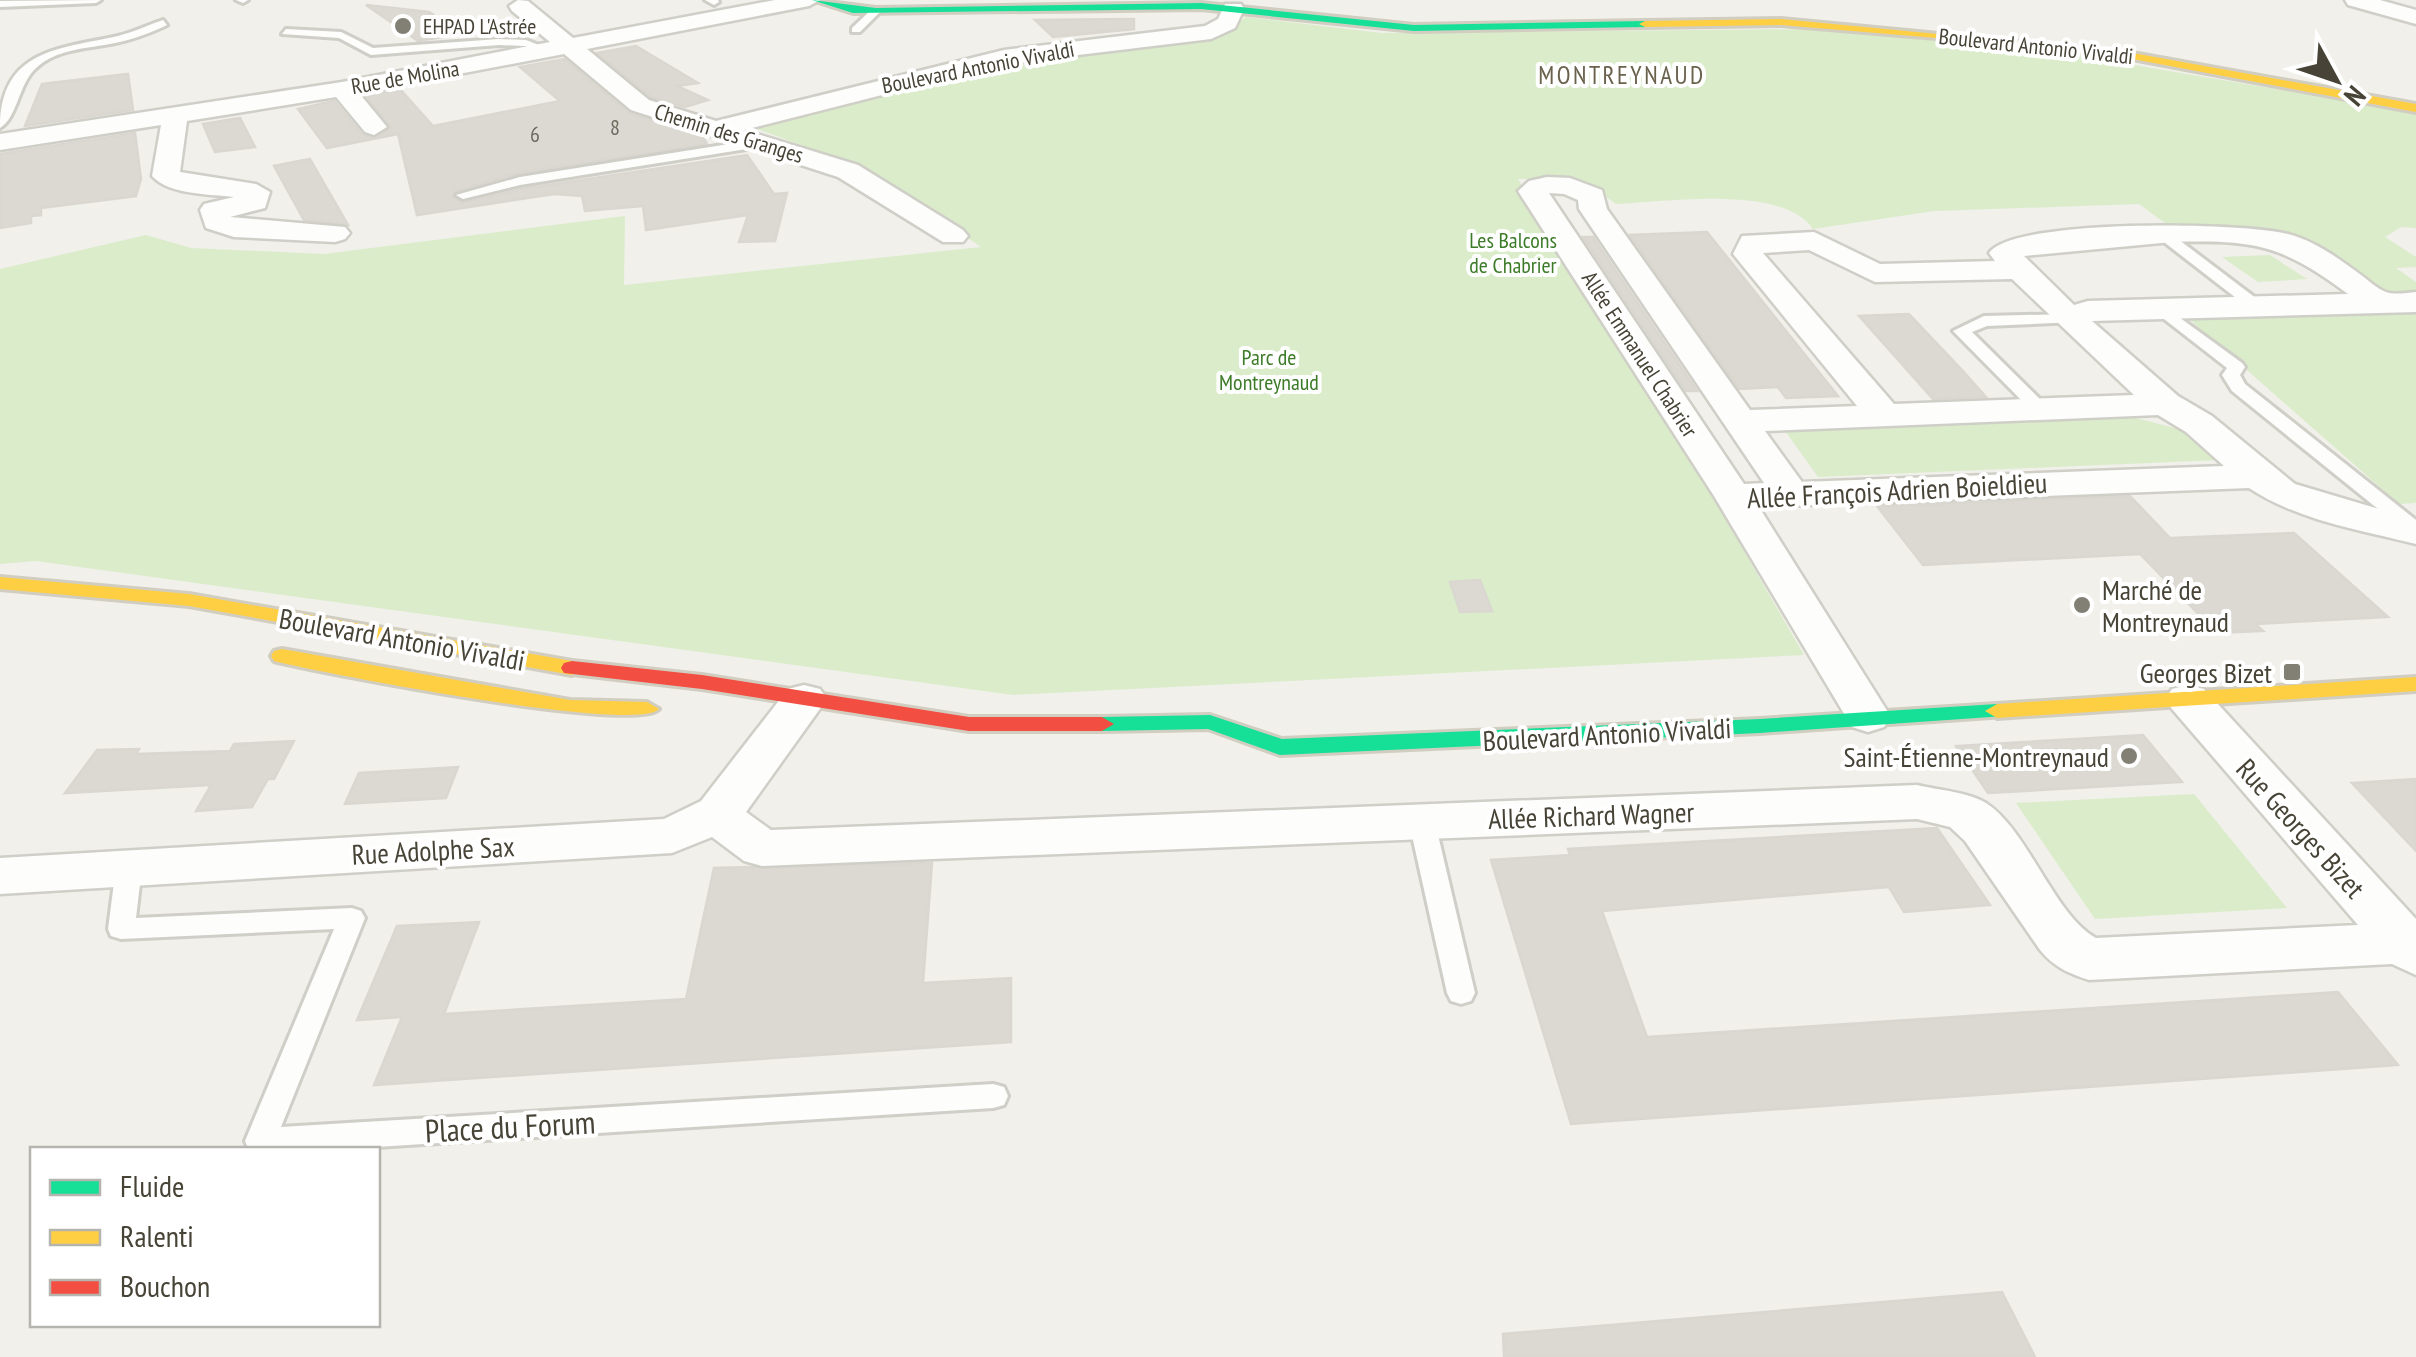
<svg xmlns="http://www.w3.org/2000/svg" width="2416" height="1357" viewBox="0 0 2416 1357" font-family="'PT Sans Narrow',sans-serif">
  <rect width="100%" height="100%" fill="#f1f0ea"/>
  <g fill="#daecca">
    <path d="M1246,17L1382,33L1820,29L2076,55L2416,113V228L2401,227L2385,237L2416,257V267L2396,268L2416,282V295L2372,288L2273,233L2242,227L2176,231L2139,204L1934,211L1813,229C1783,184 1665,202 1616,204C1590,183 1552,179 1518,179L1695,466L1804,655L1013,695L36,561L0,564V269L146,235L191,248L324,254L625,216L624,285L981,247L869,170L749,126L787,114L759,110L880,79L911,82L992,66L1144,49L1221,34Z"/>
    <path d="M2270,255L2307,279L2258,282L2222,257Z"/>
    <path d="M2416,304V503L2399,504L2180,311Z"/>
    <path d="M2132,417L2186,431L2219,460L1818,477L1783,428Z"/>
    <path d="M2194,794L2287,908L2095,919L2016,803Z"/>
  </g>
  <g fill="#dbd9d2" stroke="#d9d7d0" stroke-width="2.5">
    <path d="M366,5L429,12L462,34L418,41Z"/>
    <path d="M1134,19V29L1053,37L1035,20Z"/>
    <path d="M636,46L698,83L677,86L708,100L685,107L651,97L597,53Z"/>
    <path d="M564,59L629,113L703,137L707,144L519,173L455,191L454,198L464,203L521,189L747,155L774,194L787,193L775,241L739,242L748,215L646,230L643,206L585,211L582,196L554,194L417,215L398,134L327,148L298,109L334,101L362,134L376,138L391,128L366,96L400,89L433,126L560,101L520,67Z"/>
    <path d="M128,74L133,110L25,126L42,84Z"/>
    <path d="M240,118L255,147L215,152L203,124Z"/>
    <path d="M135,133L141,179L136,196L41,208V215L31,216V223L0,228V154Z"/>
    <path d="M310,159L348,225L304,220L274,166Z"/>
    <path d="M1707,232L1810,361L1838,396L1786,398L1778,387L1739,389L1630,235Z"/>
    <path d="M1583,237H1593L1697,391H1686Z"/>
    <path d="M1909,314L1962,370L1986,397L1933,399L1859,316Z"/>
    <path d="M2130,496L2170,538L2294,533L2388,617L2255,624L2263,631L2217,633L2140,554L1923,565L1877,506Z"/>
    <path d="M1480,580L1492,611L1460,612L1450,582Z"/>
    <path d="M2143,735L2182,782L1988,793L1956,746Z"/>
    <path d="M294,741L274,779H268L252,807L196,811L211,785L65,793L97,750L139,749L136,754L230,751L234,744Z"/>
    <path d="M458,767L446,798L345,804L359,773Z"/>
    <path d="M2416,779V851L2352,783Z"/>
    <path d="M1937,828L1990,905L1904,912L1889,887L1602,911L1647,1037L2338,992L2398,1065L1571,1124L1491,860L1570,855L1568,849Z"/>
    <path d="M932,863L923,983L1011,978V1042L374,1085L402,1017L357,1020L397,926L479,922L444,1014L686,999L714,868Z"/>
    <path d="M2002,1292L2035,1357H1504L1503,1334Z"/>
  </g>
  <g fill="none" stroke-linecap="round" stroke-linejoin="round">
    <g stroke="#cfcec7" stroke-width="6">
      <g id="lane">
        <path d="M101,0L96,3L0,7V1Z"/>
        <path d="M236,0H248L243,3Z"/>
        <path d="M705,0H718L719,2L714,5Z"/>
        <path d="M872,9L881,11L860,32H852V28Z"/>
        <path d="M163,20L167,25C150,33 134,39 115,43C87,49 57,48 35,69C19,84 17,118 0,128C0,49 60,49 118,36C134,32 148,25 163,20Z"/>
        <path d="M286,29L341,32L373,48L499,39L526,40L554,51L548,54L525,46L499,45L371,55L339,38L282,34Z"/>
        <path d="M761,139L766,140V146L520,185L463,199L456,195L520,177Z"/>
        <path d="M2160,233H2170L2261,302V308H2249L2160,239Z"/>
        <path d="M2161,304L2242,363L2245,367L2240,375L2245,384L2416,520V536L2409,534L2232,391L2222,375L2227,368L2155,312L2153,309Z"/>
        <path d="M2070,314L2078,319L2076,322L1987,326L1972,332L2046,405L2049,409L2040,414L2034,413L1953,331L1984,316Z"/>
        <path d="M1422,813L1431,816L1435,822L1475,993L1471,1001L1461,1004L1451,1001L1447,993L1409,822L1413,816Z"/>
        <path d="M129,858L138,861L142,867L136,918L352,908L361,911L365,918L281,1127L993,1084L1004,1087L1008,1096L1004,1105L993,1108L329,1150H249L245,1141L334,929L121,939L111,936L108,929L116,867L120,861Z"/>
      </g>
    </g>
    <g stroke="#cfcec7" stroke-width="5">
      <g id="street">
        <path d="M518,0L528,1L573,38L775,0H820L809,6L587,49L649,100L716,121L1004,50L1205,26L1218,19L1225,4H1241L1244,9L1235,28L1211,39L1004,64L744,130L858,165L963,230L968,236L963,242H943L838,177L631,110L564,54L359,93L387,127L374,135L365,132L336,97L187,121L180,172L256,184L270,192L265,208L230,217L345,227L350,233L345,239L335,242L234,237L206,228L200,210L204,204L234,197C210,194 169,195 152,176L161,125L0,150V134L342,82L550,42L512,11L509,6Z"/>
        <path d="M2345,0H2380L2416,10V24L2348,5Z"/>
        <path d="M1547,177L1570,178L1602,190L1607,209L1750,410L1857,406L1733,254L1742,236L1814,232L1880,264L1995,261L1989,253C2013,218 2244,222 2288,234C2315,241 2338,258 2361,275C2368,280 2377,289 2386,292C2394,295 2407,293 2416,292V312L2092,321L2178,396L2212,416L2295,484L2416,520V544C2360,530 2297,520 2249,488L1759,507L1891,717L1884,727L1868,732L1852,727L1714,496L1518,191L1529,181ZM1549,193L1564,194L1578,200L1579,209L1764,483L1744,484ZM2172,242C2254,240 2281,244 2348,294L2088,301L2074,305L2024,256ZM1809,250L1875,282L2012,279L2134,395L1894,404L1763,253ZM2158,415L2186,432L2224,466L1802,482L1765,431Z"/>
        <path d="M804,685L820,689L827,699L746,812L771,830L1917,785C1938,790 1968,792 1986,803C2028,830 2054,915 2096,938L2358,925L2172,709L2165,699L2172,689L2188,685L2204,689L2416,919V975L2392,964L2089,980C2068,973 2054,967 2040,950L1965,841L1950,827L1917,819L762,866L744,861L712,837L672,853L0,894V858L664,819L701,801L788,689Z"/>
      </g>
    </g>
    <g stroke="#d1cec1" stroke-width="6">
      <g id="fast">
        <path d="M812,0L876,8L1201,3L1414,25L1645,21L1651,24L1645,27L1414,31L1201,9L853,13Z"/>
        <path d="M1997,704L2005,706L2009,711L2005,716L1760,733L1280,755L1208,729L1102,731L1090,724L1102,717L1210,715L1282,739L1760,719Z"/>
      </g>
    </g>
    <g stroke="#d1cec1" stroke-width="6">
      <g id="slow">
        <path d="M1781,19L2127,52L2416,104V112L2127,58L2008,44L1781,25L1645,27L1639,24L1645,21Z"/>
        <path d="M0,577L189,594L572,661L583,668L572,675L189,606L0,589Z"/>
        <path d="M282,649L570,700L647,702L659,709C636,734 322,673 274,661L271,656L274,651Z"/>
        <path d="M2416,677V691L1997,718L1985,711L1997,704Z"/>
      </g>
    </g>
    <g stroke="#d1cec1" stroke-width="6">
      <path id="jam" d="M572,661L702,675L969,717H1102L1114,724L1102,731H969L702,689L564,673L561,668L564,663Z"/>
    </g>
    <use href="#lane" fill="#fdfdfc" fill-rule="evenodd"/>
    <use href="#street" fill="#fdfdfc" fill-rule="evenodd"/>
    <use href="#fast" fill="#16e098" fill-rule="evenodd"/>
    <use href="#slow" fill="#ffcf43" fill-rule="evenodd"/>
    <use href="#jam" fill="#f24e42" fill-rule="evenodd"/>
  </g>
  <g fill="#828075" stroke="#fff" stroke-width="4">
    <circle cx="403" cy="26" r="10"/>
    <circle cx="2082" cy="605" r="10"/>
    <rect x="2282" y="662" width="20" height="20" rx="5"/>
    <circle cx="2129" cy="756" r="10"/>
  </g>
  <g text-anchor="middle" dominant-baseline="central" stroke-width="8" stroke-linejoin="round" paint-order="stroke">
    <g font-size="22" fill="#474336" stroke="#fff" text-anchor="start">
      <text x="423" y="26">EHPAD L'Astrée</text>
    </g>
    <g font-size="22" fill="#474336" stroke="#fff">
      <text transform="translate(2036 46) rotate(6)">Boulevard Antonio Vivaldi</text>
      <text transform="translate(978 67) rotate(-11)">Boulevard Antonio Vivaldi</text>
      <text transform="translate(405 77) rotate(-10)">Rue de Molina</text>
      <text transform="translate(729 133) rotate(17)">Chemin des Granges</text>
      <text transform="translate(1640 354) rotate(57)">Allée Emmanuel Chabrier</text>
    </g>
    <g font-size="22" fill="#6d695e">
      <text x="615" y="127">8</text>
      <text x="535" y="134">6</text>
    </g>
    <g font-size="22" fill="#3c7b27" stroke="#fff">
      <text x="1513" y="240">Les Balcons<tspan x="1513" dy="25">de Chabrier</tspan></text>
      <text x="1269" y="357">Parc de<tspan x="1269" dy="25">Montreynaud</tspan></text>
    </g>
    <g font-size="25" letter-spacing="2.5" fill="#6a624d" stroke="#fff">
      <text x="1622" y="75">MONTREYNAUD</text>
    </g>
    <g font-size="28" fill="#474336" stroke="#fff">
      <text transform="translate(1897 490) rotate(-3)">Allée François Adrien Boieldieu</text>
      <text transform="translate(402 639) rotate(10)">Boulevard Antonio Vivaldi</text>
      <text transform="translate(1607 734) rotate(-3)">Boulevard Antonio Vivaldi</text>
      <text transform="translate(1591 815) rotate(-2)">Allée Richard Wagner</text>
      <text transform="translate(2301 828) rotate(48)">Rue Georges Bizet</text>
      <text transform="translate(433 850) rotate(-3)">Rue Adolphe Sax</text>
    </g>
    <g font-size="28" fill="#474336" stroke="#fff" text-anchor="end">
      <text x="2102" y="589" text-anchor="start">Marché de<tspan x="2102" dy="32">Montreynaud</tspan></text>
      <text x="2272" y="672">Georges Bizet</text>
      <text x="2109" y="756">Saint-Étienne-Montreynaud</text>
    </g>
    <g font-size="32" fill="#474336" stroke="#fff">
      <text transform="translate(510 1126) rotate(-3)">Place du Forum</text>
    </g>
  </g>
  <rect x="30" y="1147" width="350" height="180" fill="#ffffff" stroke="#b5b4af" stroke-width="2.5"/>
  <rect x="50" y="1180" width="50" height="15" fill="#16e098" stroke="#b5b4af" stroke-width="2.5"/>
  <text x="120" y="1197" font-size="30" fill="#474336">Fluide</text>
  <rect x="50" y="1230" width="50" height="15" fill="#ffcf43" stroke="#b5b4af" stroke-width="2.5"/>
  <text x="120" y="1247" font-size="30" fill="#474336">Ralenti</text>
  <rect x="50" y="1280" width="50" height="15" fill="#f24e42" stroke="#b5b4af" stroke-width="2.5"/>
  <text x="120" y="1297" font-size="30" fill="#474336">Bouchon</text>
  <g transform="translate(2336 80) rotate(130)" stroke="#ffffff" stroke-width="8" paint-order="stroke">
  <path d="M0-8L18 38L0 25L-18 38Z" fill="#474336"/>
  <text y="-15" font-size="28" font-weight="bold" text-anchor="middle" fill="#474336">N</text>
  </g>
</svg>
